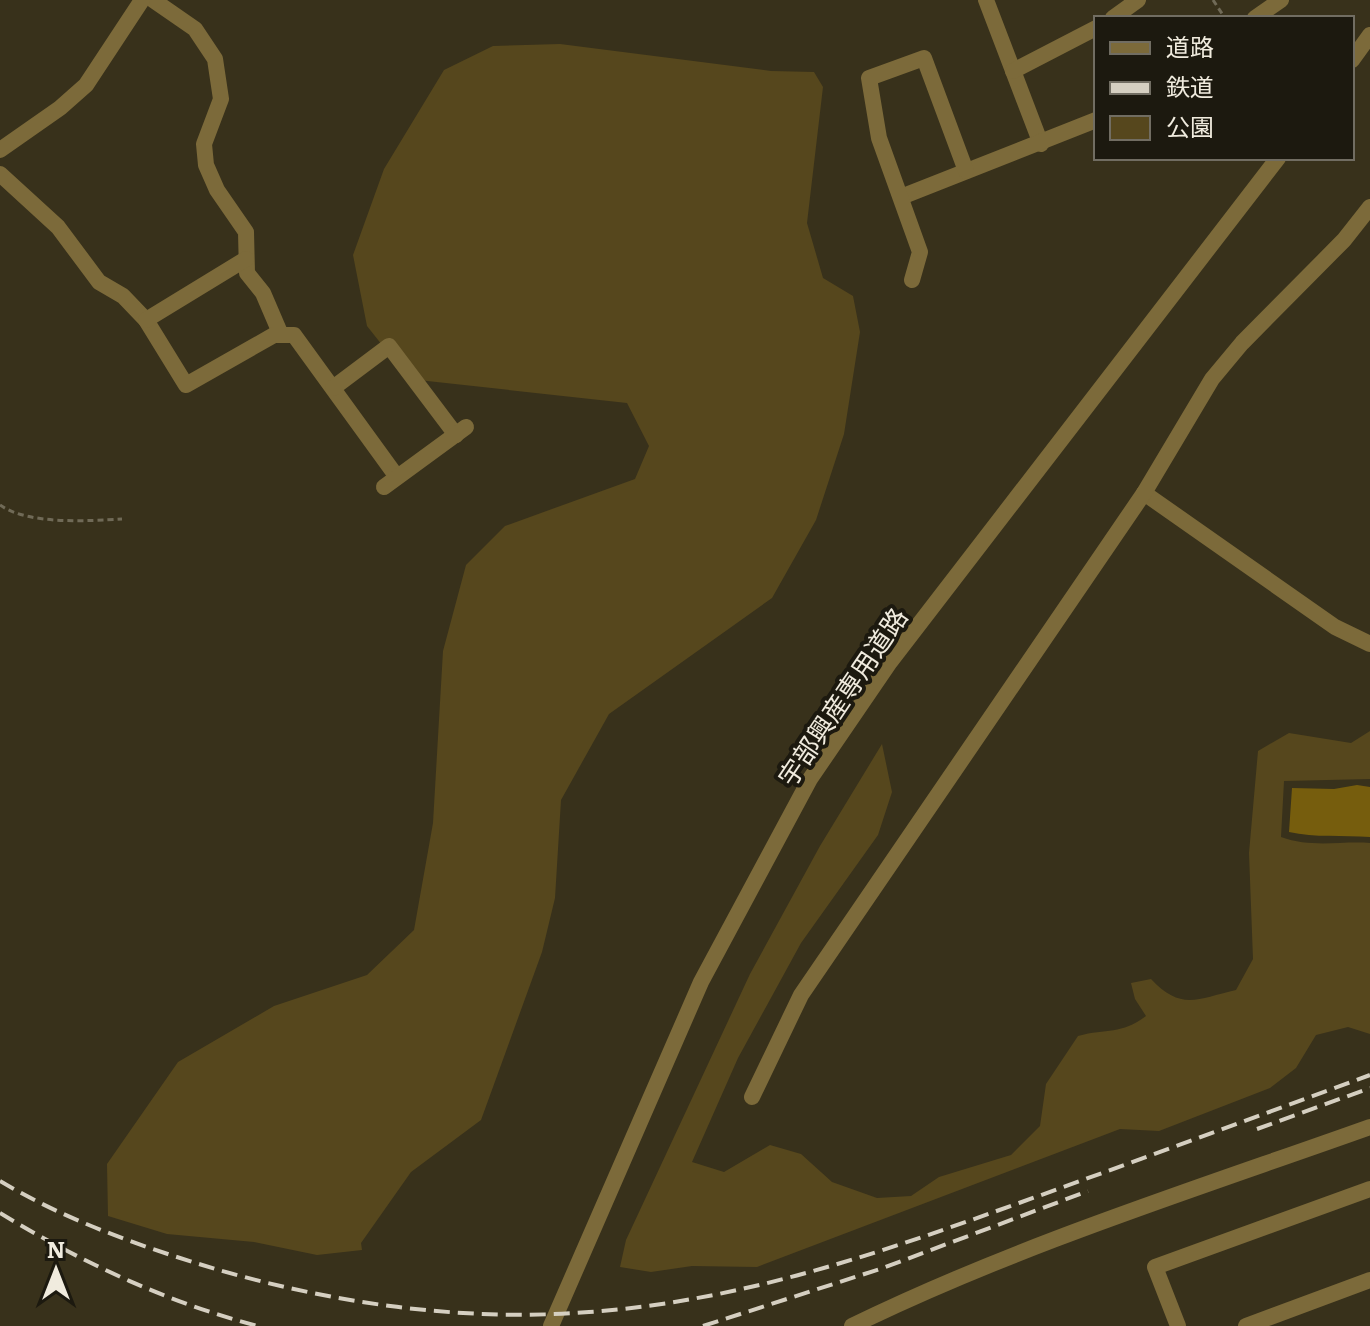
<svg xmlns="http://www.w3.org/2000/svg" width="1370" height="1326" viewBox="0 0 1370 1326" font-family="Literata,'Noto Sans JP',serif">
  <rect width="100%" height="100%" fill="#38311b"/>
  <g fill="#56471d">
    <path d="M560,44L771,71L814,72L823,87L807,223L823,278L853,296L860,332L844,434L816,520L772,598L609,714L561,800L555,898L542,952L481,1120L411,1172L361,1243L362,1250L317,1255L254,1242L167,1234L108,1216L107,1164L178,1062L274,1006L367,975L414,930L433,823L443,651L466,565L505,526L635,479L649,446L627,403L409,379L367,326L353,255L384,169L444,70L493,46Z"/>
    <path d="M1370,731V779L1284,781L1281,837C1311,848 1339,841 1370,843V1034L1348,1027L1316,1035L1296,1068L1270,1088L1159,1131L1120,1129L757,1267L692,1266L651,1272L620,1267L626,1240L750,974L820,846L882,744L892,792L878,835L801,943L738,1058L692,1162L724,1172L770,1145L801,1154L832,1182L877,1198L911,1196L939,1177L1011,1155L1040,1126L1046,1084L1078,1036C1107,1028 1121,1035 1146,1016L1135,999L1131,983L1151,979C1181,1011 1197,999 1236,990L1253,959L1249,853L1258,751L1289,733L1351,743Z"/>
  </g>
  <path fill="#765d0d" d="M1357,785L1370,787V837C1343,835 1315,838 1289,832L1292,788L1334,789Z"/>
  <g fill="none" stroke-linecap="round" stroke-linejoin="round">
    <g stroke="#706a57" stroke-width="3" stroke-dasharray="6 4" stroke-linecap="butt">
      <path d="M1213,0L1225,18"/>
      <path d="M0,505C28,525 88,521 122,519"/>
    </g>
    <g stroke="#7c6a3a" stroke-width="16">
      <path d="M153,0L195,29L215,59L221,99L204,144L206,165L217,190L246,232L247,273L263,293L281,335"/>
      <path d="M986,0L1041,144"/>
      <path d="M1113,18L1138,0"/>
      <path d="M1255,18L1281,0"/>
      <path d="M1352,60L1370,35"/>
      <path d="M1013,71L1096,28"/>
      <path d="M0,150L60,108L86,85L142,0"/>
      <path d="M0,174L58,227L99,282L123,296L146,320L186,385L274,335H294L397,477"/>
      <path d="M901,197L1096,120"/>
      <path d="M912,280L920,252L879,138L869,78L924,58L966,171"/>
      <path d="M146,320L246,259"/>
      <path d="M333,388L389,346L456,435"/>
      <path d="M384,487L466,427"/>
      <path d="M1144,493L1335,627L1370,644"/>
      <path d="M752,1097L801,995L1144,493L1212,379L1242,343L1344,240L1370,207"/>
      <path d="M551,1326L701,982L810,779L890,662L1278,158"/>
      <path d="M852,1326C1018,1245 1196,1189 1370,1127"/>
      <path d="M1178,1326L1155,1267L1370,1189"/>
      <path d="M1246,1326L1370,1280"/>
    </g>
    <g stroke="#d5cfc1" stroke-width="4" stroke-dasharray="16 8" stroke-linecap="butt">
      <path d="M1257,1129L1370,1088"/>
      <path d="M0,1181C67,1221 145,1248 219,1270C337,1304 466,1322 589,1312C741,1301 877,1254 1019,1203C1136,1161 1253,1118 1370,1075"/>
      <path d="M0,1213C81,1262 166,1302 258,1326"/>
      <path d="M703,1326L883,1268L1088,1191"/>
    </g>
  </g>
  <g text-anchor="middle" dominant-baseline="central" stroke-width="8" stroke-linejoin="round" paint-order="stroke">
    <g font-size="26" fill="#f0ebde" stroke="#1c190f">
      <text transform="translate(841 696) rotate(-56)">宇部興産専用道路</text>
    </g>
  </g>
  <rect x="1094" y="16" width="260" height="144" fill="#1c190f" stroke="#716d62" stroke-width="2"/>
  <rect x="1110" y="42" width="40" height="12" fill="#7c6a3a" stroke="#716d62" stroke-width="2"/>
  <text x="1166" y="56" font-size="24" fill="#f0ebde">道路</text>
  <rect x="1110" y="82" width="40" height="12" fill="#d5cfc1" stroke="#716d62" stroke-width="2"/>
  <text x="1166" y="96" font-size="24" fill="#f0ebde">鉄道</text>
  <rect x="1110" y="116" width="40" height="24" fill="#56471d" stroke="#716d62" stroke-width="2"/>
  <text x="1166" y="136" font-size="24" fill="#f0ebde">公園</text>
  <g transform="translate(56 1270)" stroke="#1c190f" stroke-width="6" paint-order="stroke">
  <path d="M0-6L14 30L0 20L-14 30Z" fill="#f0ebde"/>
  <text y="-12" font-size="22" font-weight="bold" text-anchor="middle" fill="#f0ebde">N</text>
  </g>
</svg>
